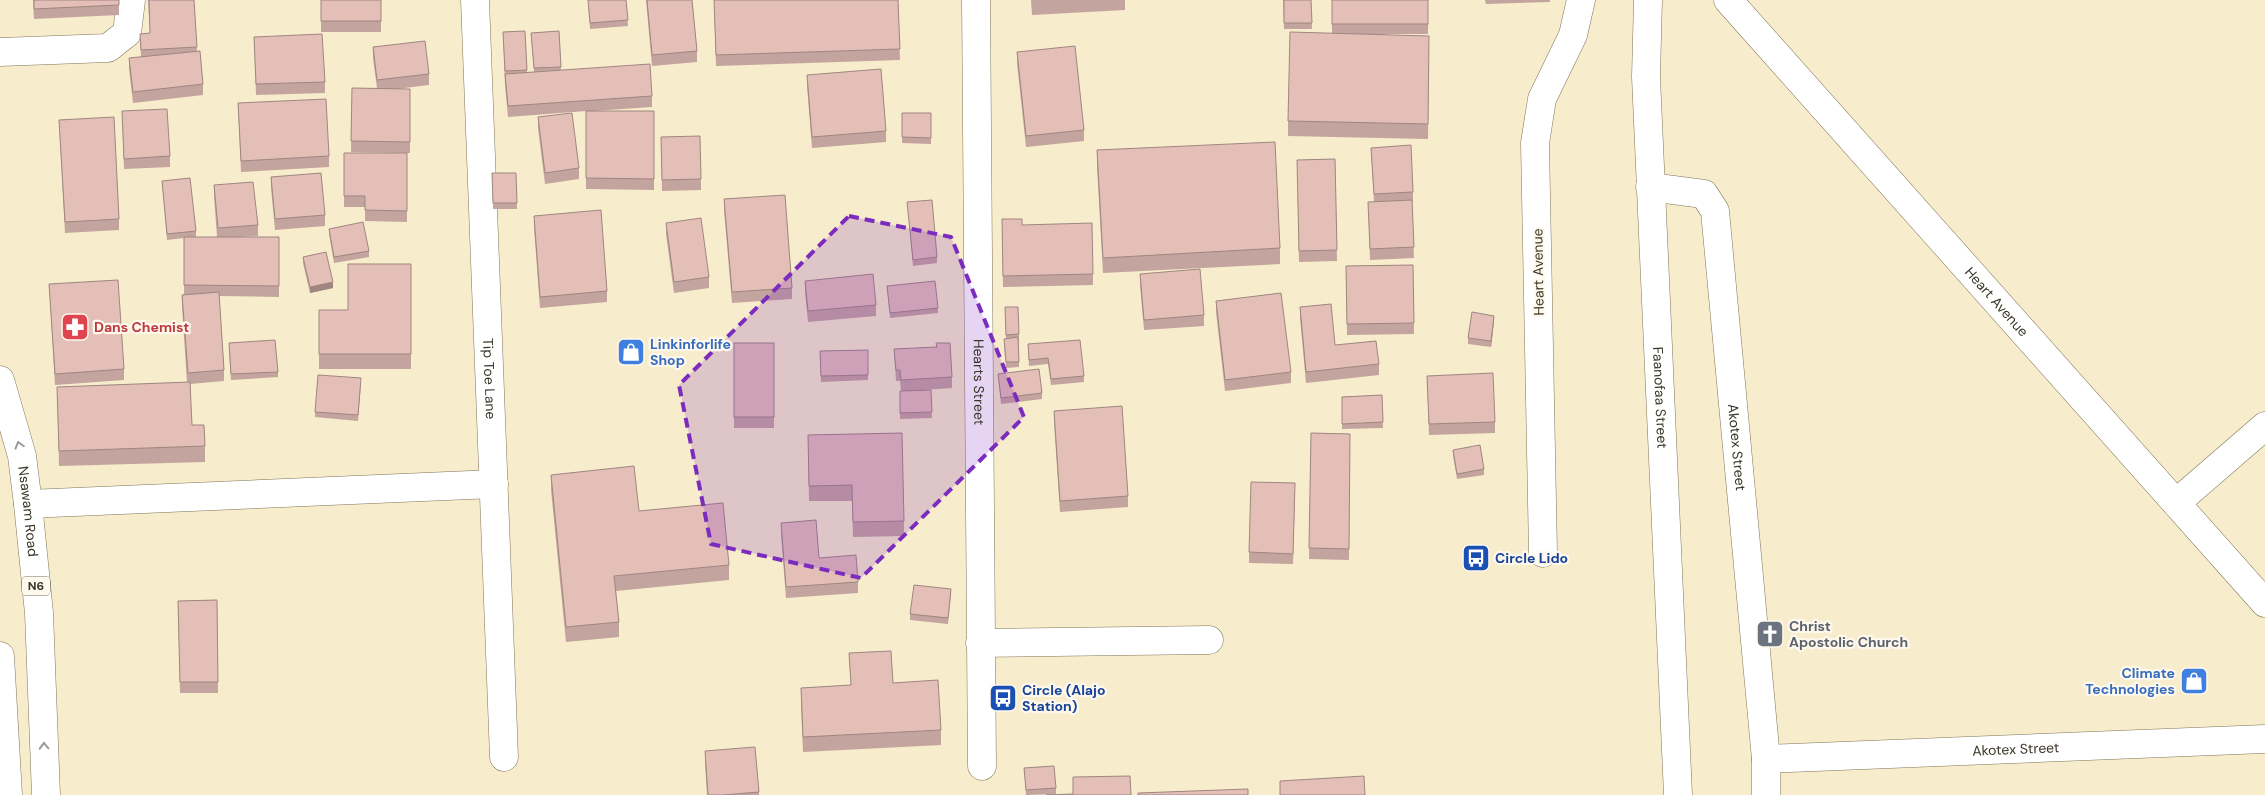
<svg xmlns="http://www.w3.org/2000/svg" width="2265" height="795" viewBox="0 0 2265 795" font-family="'DM Sans',sans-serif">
  <rect width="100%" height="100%" fill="#f7eccb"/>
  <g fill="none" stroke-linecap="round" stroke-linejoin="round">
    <g stroke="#7f7558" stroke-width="29">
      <g id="minor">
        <path id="s1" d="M475,0L504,757"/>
        <path id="s2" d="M976,0L982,766"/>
        <path id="s3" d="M1728,0L2265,603"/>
        <path d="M0,52L108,48L127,33L131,0"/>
        <path id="s4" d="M1650,187L1704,194L1715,211L1766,759V795"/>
        <path d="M2176,503L2265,426"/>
        <path d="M28,504L494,484"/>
        <path d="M1543,553L1535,143L1542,99L1573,35L1581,0"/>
        <path d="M980,643L1209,640"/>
        <path id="s5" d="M1766,759L2265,739"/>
      </g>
    </g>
    <g stroke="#7f7558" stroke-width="29">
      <g id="major">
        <path id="s6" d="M1648,0L1646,77L1678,795"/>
        <path d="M0,656L8,795"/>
      </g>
    </g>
    <g stroke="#7f7558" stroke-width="29">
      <g id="highway">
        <path id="s7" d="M0,380L22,456L28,504L39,613L46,795"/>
      </g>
    </g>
    <use href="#minor" stroke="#fff" stroke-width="28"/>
    <use href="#major" stroke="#fff" stroke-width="28"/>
    <use href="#highway" stroke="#fff" stroke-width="28"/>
  </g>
  <g fill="#c3a49e">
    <path d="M33,0H119V15L34,19Z"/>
    <path d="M148,0H194L197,51L203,84V95L133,103L129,69V58L141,57L140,34L150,33Z"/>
    <rect x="321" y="0" width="60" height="32"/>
    <path d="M588,0H626L628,26L590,29Z"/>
    <path d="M646,0H692L697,51V62L652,66Z"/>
    <path d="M714,0H898L900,60L716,66Z"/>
    <path d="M1031,0H1125V10L1032,15Z"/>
    <path d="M1283,0H1311L1312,29H1284Z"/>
    <path d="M1332,0H1428V34H1383L1429,51L1428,139L1288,136V121L1332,33Z"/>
    <path d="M1485,0H1550V2L1486,4Z"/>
    <path d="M525,31L527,73L534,72L531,33L559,31L561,71L652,96V107L593,111H654V190L586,189V111L508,117L505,85L503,32Z"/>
    <path d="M254,37L325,82V93L256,95Z"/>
    <path d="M373,47L429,74V85L396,89H410V153L351,152L352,88H377L373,58Z"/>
    <path d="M1017,52L1084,130V141L1026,147L1017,63Z"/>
    <path d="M807,75L886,131V142L812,148L807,86Z"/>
    <path d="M238,103L329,156V167L241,172Z"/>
    <path d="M122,111L170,156V167L124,169Z"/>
    <path d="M902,113H931V144L902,143Z"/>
    <path d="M538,117L579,168V179L545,184L538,128Z"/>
    <path d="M59,120L119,219V230L65,233Z"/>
    <path d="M661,137L701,179V190L662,191Z"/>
    <path d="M1371,148L1413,192V203H1412L1414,258L1370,260L1368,202H1374Z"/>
    <path d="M1097,150L1280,248V264L1103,273L1097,166Z"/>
    <path d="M344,153H407V222L365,221V207H344Z"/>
    <path d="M1335,159L1337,261L1299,262L1297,160Z"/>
    <path d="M492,173H516L517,209H493Z"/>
    <path d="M271,177L325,215V226L275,230L271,188Z"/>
    <path d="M162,181L196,231V237H217L214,196V185L258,225V236L240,237H279V297L219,296L224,370V381L190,384L192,425L205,446V462L59,466L57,387L187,383L182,305V295L184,294V238L167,240Z"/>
    <path d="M724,199L792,288V299L732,303L724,210Z"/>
    <path d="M907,202L937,257V263L913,266Z"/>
    <path d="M534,216L607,291V302L540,308L534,227Z"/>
    <path d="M666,223L709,277V288L674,293L666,234Z"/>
    <path d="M1022,225L1093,274V285L1003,287L1002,230Z"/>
    <path d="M329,229L369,251V257L334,263L329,234Z"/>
    <path d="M303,257L333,288L310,293L303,263Z"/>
    <path d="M411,264V369H319V310H348Z"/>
    <path d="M1413,265L1414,334L1347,335L1346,266Z"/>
    <path d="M1140,274L1204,315V326L1144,330L1140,285Z"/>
    <path d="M805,281L876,305V316L808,322L805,292Z"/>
    <path d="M49,284L124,369V380L55,385Z"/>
    <path d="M887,286L938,308V313L890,318Z"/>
    <path d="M1216,301L1291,372V383L1225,391L1216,312Z"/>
    <path d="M1005,307L1019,334V367L1006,368L1004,344L1006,339Z"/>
    <path d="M1300,307L1335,345L1379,364V375L1306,383L1300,318Z"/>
    <path d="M1494,321L1491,347L1468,344V338Z"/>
    <rect x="734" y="343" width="40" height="85"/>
    <path d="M936,343L952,377V388L910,391L931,390L932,418L900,419V397L901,391L900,381H896L894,349L936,347Z"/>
    <path d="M1028,344L1084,376V382L1051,385L1048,364L1029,366Z"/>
    <path d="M229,349L278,372V377L231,380Z"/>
    <path d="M868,350V380L821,382L820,351Z"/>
    <path d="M998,374L1042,393V399L1001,404Z"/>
    <path d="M1427,376L1495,422V433L1429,435Z"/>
    <path d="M361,384L358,421L315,417V412Z"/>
    <path d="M1382,395L1383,428L1342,429V397Z"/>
    <path d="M1054,411L1128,496V507L1060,512L1054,422Z"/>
    <path d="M1311,433L1350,434L1349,560L1309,559Z"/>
    <path d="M808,435L904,521V536L853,537L852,501H809Z"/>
    <path d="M1453,450L1484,469V475L1457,479L1453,455Z"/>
    <path d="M551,475L639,511L729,565V580L616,591L619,622V637L566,642L551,490Z"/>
    <path d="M1295,494L1293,564L1249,563V552Z"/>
    <path d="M781,523L819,558L858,582V593L786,598L781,534Z"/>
    <path d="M951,595L948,624L910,620V614Z"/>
    <path d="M217,600L218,693H180L178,601Z"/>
    <path d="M849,653L893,683L941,730V745L803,752L801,704V688L851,685Z"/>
    <path d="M705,751L759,792V795H707L705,762Z"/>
    <path d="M1024,768L1056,788V794L1026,795Z"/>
  </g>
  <g fill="#9f8681">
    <path d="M333,282V288L310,293V287Z"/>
    <path d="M1494,316V321L1491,347V341Z"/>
  </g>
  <g fill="#e3bfb8" stroke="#9f8681">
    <path d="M34,0H119V5L34,9Z"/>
    <path d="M149,0H194L197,47L141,50L140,34L150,33Z"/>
    <rect x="321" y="0" width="60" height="21"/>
    <path d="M588,0H626L628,20L590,23Z"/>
    <path d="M647,0H692L697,51L652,55Z"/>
    <path d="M714,0H898L900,49L716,55Z"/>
    <path d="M1284,0H1311L1312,23H1284Z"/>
    <rect x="1332" y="0" width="96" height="24"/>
    <path d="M525,31L527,70L505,71L503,32Z"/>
    <path d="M559,31L561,67L534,68L531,33Z"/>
    <path d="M1290,32L1429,36L1428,124L1288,121Z"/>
    <path d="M322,34L325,82L256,84L254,37Z"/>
    <path d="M425,41L429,74L377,80L373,47Z"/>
    <path d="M1075,46L1084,130L1026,136L1017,52Z"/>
    <path d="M200,51L203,84L133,92L129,58Z"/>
    <path d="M650,64L652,96L508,106L505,74Z"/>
    <path d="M881,69L886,131L812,137L807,75Z"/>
    <path d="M352,88L410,89V142L351,141Z"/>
    <path d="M326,99L329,156L241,161L238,103Z"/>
    <path d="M167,109L170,156L124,159L122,111Z"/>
    <path d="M586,111H654V179L586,178Z"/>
    <path d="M572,113L579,168L545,173L538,117Z"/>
    <path d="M902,113H931V138L902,137Z"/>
    <path d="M114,117L119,219L65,222L59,120Z"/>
    <path d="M700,136L701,179L662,180L661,137Z"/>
    <path d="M1275,142L1280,248L1103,258L1097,150Z"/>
    <path d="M1411,145L1413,192L1374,194L1371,148Z"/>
    <path d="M344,153H407V211L365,210V196H344Z"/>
    <path d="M1335,159L1337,250L1299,251L1297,160Z"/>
    <path d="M321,173L325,215L275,219L271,177Z"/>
    <path d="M492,173H516L517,203H493Z"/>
    <path d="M190,178L196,231L167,234L162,181Z"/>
    <path d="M253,182L258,225L218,228L214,185Z"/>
    <path d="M785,195L792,288L732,292L724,199Z"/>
    <path d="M932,200L937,257L913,260L907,202Z"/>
    <path d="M1412,200L1414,247L1370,249L1368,202Z"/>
    <path d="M601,210L607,291L540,297L534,216Z"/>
    <path d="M701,218L709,277L674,282L666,223Z"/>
    <path d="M1002,219H1022V225L1092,223L1093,274L1003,276Z"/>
    <path d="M363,222L369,251L334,257L329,229Z"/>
    <path d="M184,237H279V286L184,285Z"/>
    <path d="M326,252L333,282L310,287L303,257Z"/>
    <path d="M348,264H411V354H319V310H348Z"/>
    <path d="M1413,265L1414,323L1347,324L1346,266Z"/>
    <path d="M1200,269L1204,315L1144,320L1140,274Z"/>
    <path d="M873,274L876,305L808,311L805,281Z"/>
    <path d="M118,280L124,369L55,374L49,284Z"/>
    <path d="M935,281L938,308L890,313L887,286Z"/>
    <path d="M219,292L224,370L188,373L182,295Z"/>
    <path d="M1281,293L1291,372L1225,380L1216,301Z"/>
    <path d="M1331,304L1335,345L1376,341L1379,364L1306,372L1300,307Z"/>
    <path d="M1005,307H1018L1019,334L1006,335Z"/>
    <path d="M1472,312L1494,316L1491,341L1468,338Z"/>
    <path d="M1018,337L1019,362H1006L1004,339Z"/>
    <path d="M275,340L278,372L231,374L229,343Z"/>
    <path d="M1080,340L1084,376L1051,379L1048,358L1029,360L1028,344Z"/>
    <rect x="734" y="343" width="40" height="74"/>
    <path d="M936,343H950L952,377L901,380L900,370H896L894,349L937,347Z"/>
    <path d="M868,350V375L821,376L820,351Z"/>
    <path d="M1039,369L1042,393L1001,398L998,374Z"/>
    <path d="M1493,373L1495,422L1429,424L1427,376Z"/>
    <path d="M318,375L361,378L358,415L315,412Z"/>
    <path d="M190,382L192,425H204L205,446L59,451L57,387Z"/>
    <path d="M931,390L932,412L900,413V391Z"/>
    <path d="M1382,395L1383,422L1342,424V397Z"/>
    <path d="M1122,406L1128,496L1060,501L1054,411Z"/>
    <path d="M902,433L904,521L853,522L852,485L809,486L808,435Z"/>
    <path d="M1311,433L1350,434L1349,549L1309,548Z"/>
    <path d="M1480,445L1484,469L1457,474L1453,450Z"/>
    <path d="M634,466L639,511L723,503L729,565L614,576L619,622L566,627L551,475Z"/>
    <path d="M1251,482L1295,483L1293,554L1249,552Z"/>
    <path d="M816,520L819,558L856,555L858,582L786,587L781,523Z"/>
    <path d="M914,585L951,589L948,618L910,614Z"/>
    <path d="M217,600L218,682H180L178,601Z"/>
    <path d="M891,651L893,683L938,680L941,730L803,737L801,688L851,685L849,653Z"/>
    <path d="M755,747L759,792L723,795H708L705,751Z"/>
    <path d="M1054,766L1056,788L1026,790L1024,768Z"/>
    <path d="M1130,776L1131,795H1046L1073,794V777Z"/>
    <path d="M1364,776L1365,795H1280V781Z"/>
    <path d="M1248,789V795H1138V793Z"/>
  </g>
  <defs><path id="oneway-chevron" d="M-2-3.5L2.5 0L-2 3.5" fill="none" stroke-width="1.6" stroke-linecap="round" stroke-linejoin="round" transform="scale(1.25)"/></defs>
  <g stroke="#9c9a94">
    <use href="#oneway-chevron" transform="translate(19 445) rotate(-106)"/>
    <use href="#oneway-chevron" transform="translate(44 746) rotate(-92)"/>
  </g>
  <path fill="#7b2cbf" fill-opacity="0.2" stroke="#7b2cbf" stroke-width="4" stroke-dasharray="10 6" stroke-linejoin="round" d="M849,216L951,237L1024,417L861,578L711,544L679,385Z"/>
  <defs>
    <g id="pharmacy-square" transform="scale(1.4375)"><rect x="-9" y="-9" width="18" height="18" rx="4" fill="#e0444e" stroke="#fef9ec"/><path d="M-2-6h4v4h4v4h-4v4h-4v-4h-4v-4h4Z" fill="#fff"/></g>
    <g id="shop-square" transform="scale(1.4375)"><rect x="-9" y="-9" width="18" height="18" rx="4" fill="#3f7fe0" stroke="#fef9ec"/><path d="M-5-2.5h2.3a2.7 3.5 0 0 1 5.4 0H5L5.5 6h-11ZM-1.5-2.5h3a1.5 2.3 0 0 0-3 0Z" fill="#fff"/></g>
    <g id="bus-square" transform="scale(1.4375)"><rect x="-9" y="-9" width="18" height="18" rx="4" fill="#1a4fb4" stroke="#fef9ec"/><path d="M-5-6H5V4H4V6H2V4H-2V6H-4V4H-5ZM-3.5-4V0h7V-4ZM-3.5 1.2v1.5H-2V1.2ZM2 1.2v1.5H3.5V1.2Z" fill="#fff"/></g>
    <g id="church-square" transform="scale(1.4375)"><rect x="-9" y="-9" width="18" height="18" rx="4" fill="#6b7280" stroke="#fef9ec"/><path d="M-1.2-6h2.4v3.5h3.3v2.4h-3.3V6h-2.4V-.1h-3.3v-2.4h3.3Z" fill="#fff"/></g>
  </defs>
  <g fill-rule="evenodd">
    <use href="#pharmacy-square" x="75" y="327"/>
    <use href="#shop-square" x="631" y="352"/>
    <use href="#bus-square" x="1476" y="558"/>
    <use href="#church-square" x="1770" y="634"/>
    <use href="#shop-square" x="2194" y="681"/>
    <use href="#bus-square" x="1003" y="698"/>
  </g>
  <g text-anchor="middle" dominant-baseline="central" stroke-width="4.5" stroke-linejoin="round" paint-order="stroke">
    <rect fill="#fef9ec" stroke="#757064" stroke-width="1" x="22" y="576.5" width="28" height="19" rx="4"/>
    <g font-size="12" font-weight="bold" fill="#3a3529">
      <text x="36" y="586">N6</text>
    </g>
    <g font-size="14" fill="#3a3529" stroke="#fef9ec">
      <text transform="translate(1538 272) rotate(-91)">Heart Avenue</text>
      <text stroke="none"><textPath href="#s3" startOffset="404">Heart Avenue</textPath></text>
      <text stroke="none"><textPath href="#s1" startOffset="379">Tip Toe Lane</textPath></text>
      <text stroke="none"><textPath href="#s2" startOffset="382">Hearts Street</textPath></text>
      <text stroke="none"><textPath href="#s6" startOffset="398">Faanofaa Street</textPath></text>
      <text stroke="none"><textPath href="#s4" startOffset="312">Akotex Street</textPath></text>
      <text stroke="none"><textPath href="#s7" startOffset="135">Nsawam Road</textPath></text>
      <text stroke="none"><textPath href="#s5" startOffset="250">Akotex Street</textPath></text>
    </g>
    <g font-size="14" font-weight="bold" fill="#be3a42" stroke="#fef9ec" text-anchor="start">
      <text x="94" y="327">Dans Chemist</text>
    </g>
    <g font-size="14" font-weight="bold" fill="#366cbe" stroke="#fef9ec" text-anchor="start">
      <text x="650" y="344">Linkinforlife<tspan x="650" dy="16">Shop</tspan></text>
      <text x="2175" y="673" text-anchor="end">Climate<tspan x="2175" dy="16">Technologies</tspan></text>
    </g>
    <g font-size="14" font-weight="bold" fill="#164399" stroke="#fef9ec" text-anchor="start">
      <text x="1495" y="558">Circle Lido</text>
      <text x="1022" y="690">Circle (Alajo<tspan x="1022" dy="16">Station)</tspan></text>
    </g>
    <g font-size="14" font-weight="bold" fill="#5b616d" stroke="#fef9ec" text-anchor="start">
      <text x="1789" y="626">Christ<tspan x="1789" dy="16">Apostolic Church</tspan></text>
    </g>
  </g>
</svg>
